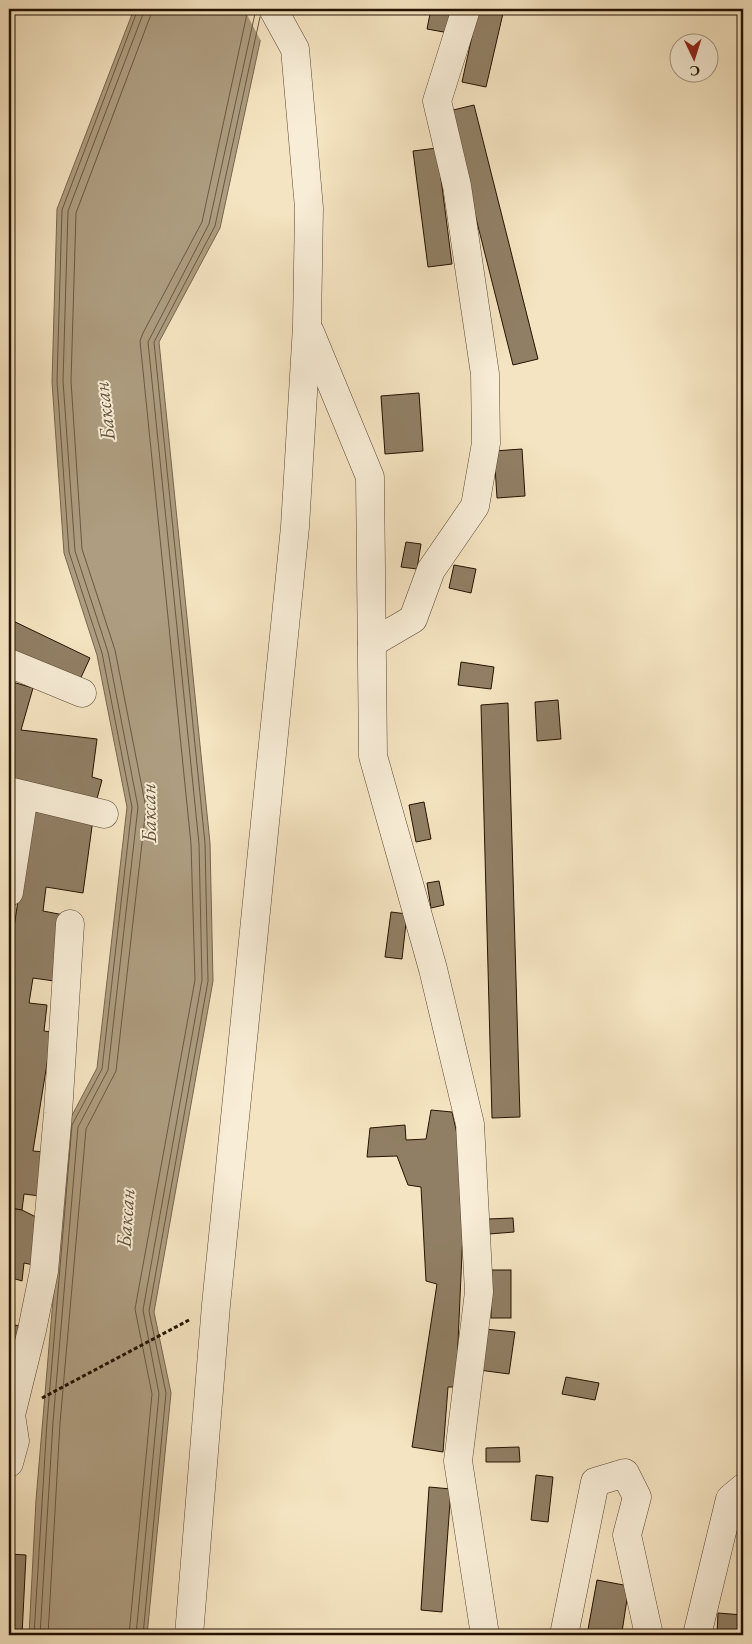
<svg xmlns="http://www.w3.org/2000/svg" width="752" height="1644" viewBox="0 0 752 1644" font-family="'EB Garamond',serif">
  <rect width="100%" height="100%" fill="#f5e4c1"/>
  <filter id="stains"><feTurbulence type="fractalNoise" baseFrequency=".004" numOctaves="4"/><feColorMatrix values="0 0 0 0 .2 0 0 0 0 .09 0 0 0 0 .02 0 0 0 .5 -.17"/></filter>
  <radialGradient id="worn" r=".72"><stop offset=".6" stop-color="#630" stop-opacity="0"/><stop offset="1" stop-color="#630" stop-opacity=".3"/></radialGradient>
  <path fill="#ae9d80" stroke="#77654d" d="M134,9H267L220,228L159,342L210,843L213,981L154,1312L171,1393L147,1635H29L36,1500L68,1123L97,1068L127,807L97,655L64,553L52,382L57,209Z"/>
  <path fill="#f5e4c1" d="M244,9H270L262,43Z"/>
  <g fill="none" stroke-linecap="round" stroke-linejoin="round">
    <g stroke="#695840" stroke-width="1">
      <path d="M34,1635L47,1422L72,1125L102,1069L132,807L102,653L69,552L57,381L62,210L138,9"/>
      <path d="M40,1635L53,1422L78,1127L108,1070L138,807L108,652L75,551L63,381L68,211L143,14L144,9"/>
      <path d="M48,1635L60,1423L86,1129L116,1071L146,808L115,650L82,549L71,381L76,213L150,17L152,9"/>
      <path d="M129,1635L152,1394L135,1309L195,980L191,844L140,341L143,333L202,222L248,9"/>
      <path d="M136,1635L159,1394L143,1310L202,980L199,844L148,342L209,224L256,9"/>
      <path d="M143,1635L166,1393L149,1311L208,981L205,843L154,342L215,226L260,17"/>
    </g>
  </g>
  <g fill="#917f65" stroke="#241201">
    <path d="M431,9H453L449,33L427,29Z"/>
    <path d="M478,9H504L486,87L462,82Z"/>
    <path d="M474,105L538,359L513,365L449,111Z"/>
    <path d="M437,148L452,264L428,267L413,151Z"/>
    <path d="M419,393L423,451L385,454L381,396Z"/>
    <path d="M522,449L525,496L497,498L494,451Z"/>
    <path d="M406,542L421,544L417,569L401,567Z"/>
    <path d="M454,565L476,569L471,593L449,588Z"/>
    <path d="M9,619L90,658L77,686L9,653Z"/>
    <path d="M461,662L494,667L491,689L458,685Z"/>
    <path d="M9,681L33,688L21,730L97,739L92,777L102,780L95,806L9,784Z"/>
    <path d="M558,700L561,739L537,741L535,702Z"/>
    <path d="M508,703L520,1117L492,1118L481,705Z"/>
    <path d="M424,802L431,839L416,842L409,805Z"/>
    <path d="M31,811L93,819L83,893L46,887L43,911L64,915L54,981L33,978L29,1003L47,1005L44,1031L52,1032L33,1151L45,1152L40,1196L24,1194L22,1210L9,1208V962Z"/>
    <path d="M439,881L444,905L431,908L427,883Z"/>
    <path d="M391,912L407,914L402,959L385,957Z"/>
    <path d="M431,1110L452,1112L464,1165V1209L456,1387H448L443,1452L412,1447L437,1284L426,1281L421,1187L408,1185L397,1156L367,1157L370,1128L405,1125L406,1140L426,1139Z"/>
    <path d="M9,1208L22,1210L42,1220L38,1266L24,1263L22,1281L9,1277Z"/>
    <path d="M513,1218L514,1232L489,1234L488,1219Z"/>
    <rect x="491" y="1270" width="20" height="48"/>
    <path d="M9,1324L20,1326L9,1363Z"/>
    <path d="M484,1329L515,1332L509,1374L479,1370Z"/>
    <path d="M566,1377L599,1383L595,1400L562,1394Z"/>
    <path d="M519,1447L520,1462H486V1448Z"/>
    <path d="M536,1475L553,1477L548,1522L531,1520Z"/>
    <path d="M429,1487L451,1489L442,1612L421,1610Z"/>
    <path d="M743,1548V1571L738,1569Z"/>
    <path d="M9,1554L26,1555L22,1635H9Z"/>
    <path d="M597,1580L629,1586L622,1632L609,1630L608,1635H587Z"/>
    <path d="M718,1613L743,1615V1635L717,1634Z"/>
  </g>
  <g fill="none" stroke-linecap="round" stroke-linejoin="round">
    <g stroke="#584631" stroke-width="29">
      <g id="minor">
        <path d="M310,332L370,477L373,756L433,969L470,1124L479,1292L458,1461L485,1635"/>
        <path d="M372,643L413,619L431,570L475,506L486,443L485,374L457,186L437,101L466,9"/>
        <path d="M9,663L82,693"/>
        <path d="M9,791L104,814"/>
        <path d="M9,892L24,795"/>
        <path d="M9,1414L11,1415L32,1330L44,1271L58,1113L70,924"/>
        <path d="M9,1463L15,1441L11,1415"/>
        <path d="M189,1635L216,1305L295,527L307,326L309,208L295,49L273,9"/>
        <path d="M564,1635L595,1482L625,1473L637,1497L627,1535L649,1635"/>
        <path d="M697,1635L730,1499L743,1488"/>
      </g>
    </g>
    <path stroke="#241201" stroke-width="3" stroke-dasharray="4 2.5" stroke-linecap="butt" d="M42,1398L189,1320"/>
    <use href="#minor" stroke="#f8edd7" stroke-width="28"/>
  </g>
  <g text-anchor="middle" dominant-baseline="central" stroke-width="4" stroke-linejoin="round" paint-order="stroke">
    <g font-size="21" font-style="italic" fill="#62513a" stroke="#f8edd7">
      <text transform="translate(104 411) rotate(-97)">Баксан</text>
      <text transform="translate(148 813) rotate(-91)">Баксан</text>
      <text transform="translate(125 1218) rotate(-86)">Баксан</text>
    </g>
  </g>
  <rect width="752" height="1644" fill="none" stroke="#f5e4c1" stroke-width="30"/>
  <rect x="10" y="10" width="732" height="1624" fill="none" stroke="#241201" stroke-width="2.5"/>
  <rect x="15" y="15" width="722" height="1614" fill="none" stroke="#241201"/>
  <g transform="translate(694 58) rotate(176)"><circle r="24" fill="#f8edd7" stroke="#a39581"/>
  <path d="M0-4L9 19L0 12L-9 19Z" fill="#8f2418"/>
  <text y="-8" font-size="14" font-weight="bold" text-anchor="middle" fill="#241201">С</text>
  </g>
  <rect width="100%" height="100%" filter="url(#stains)"/>
  <rect width="100%" height="100%" fill="url(#worn)"/>
</svg>
